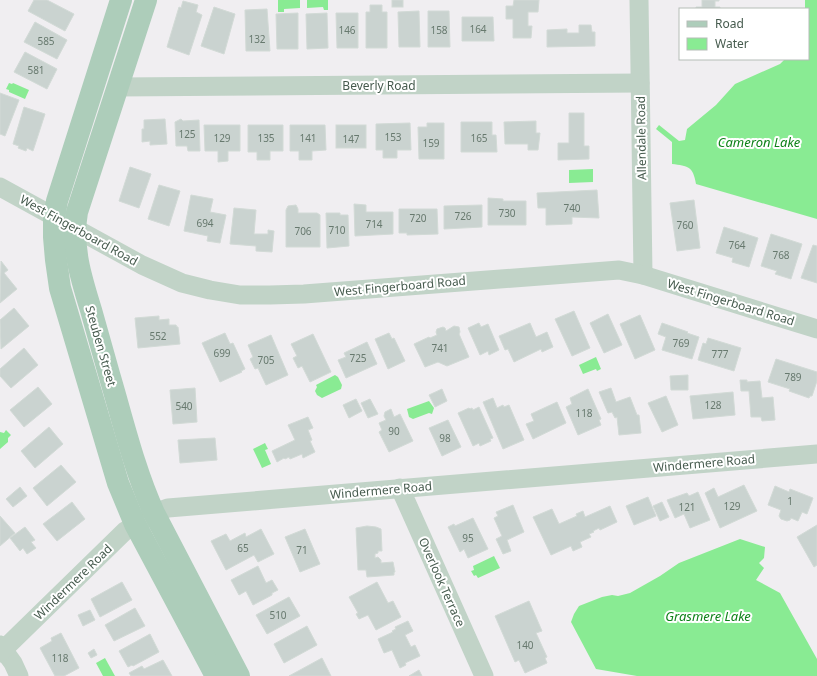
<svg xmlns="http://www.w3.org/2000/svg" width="817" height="676" viewBox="0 0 817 676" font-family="'Noto Sans',sans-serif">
  <rect width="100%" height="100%" fill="#f0eef1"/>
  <g fill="#89eb93">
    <path d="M278,0H300V8L284,9V12H278Z"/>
    <path d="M307,0H328V10H324L323,7L307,8Z"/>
    <path d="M805,0H817V219L696,184C693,166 688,166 672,164V142L656,129L659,125L679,141L685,140L687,129L716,105L735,84L780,64L785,59H808V9H805Z"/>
    <path d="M9,83L12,84L13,83L29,90L25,99L9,92V90L6,89Z"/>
    <path d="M593,169V182L569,183V170Z"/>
    <path d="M596,357L601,369L597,371L596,369L583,374L579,365Z"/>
    <path d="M335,375L338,377L342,385L341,389L322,398L317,395L315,391L317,387L316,385Z"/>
    <path d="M429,401L434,408L432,414L429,413L413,419L409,417L407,409Z"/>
    <path d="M6,430L11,435L8,438V442L0,449V432L4,433Z"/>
    <path d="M265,443L268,449L265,450L271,464L262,468L253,449Z"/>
    <path d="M740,539L765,547L764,558L759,563L764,568L756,580L780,593L817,659V676H637L596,669L571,622L574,614L579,606L602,597L612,595L618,596L630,593L660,576L679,563Z"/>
    <path d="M494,556L500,568L478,578L476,575L474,576L471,571L474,570L473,566Z"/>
    <path d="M105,658L115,676H103L96,663Z"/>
  </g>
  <g fill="#cad3d0" stroke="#d2dad6">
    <path d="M34,0H47L74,14L65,31L28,11Z"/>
    <rect x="392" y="0" width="11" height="7"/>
    <path d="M514,0H539L538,12H528V26H532L531,38H513V19H506V6H513Z"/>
    <path d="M702,0H719V1H715V7H720V9H696V7H702Z"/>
    <path d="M183,1L198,5L196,12L202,15L189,55L167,47L179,7L181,8Z"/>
    <path d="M370,5H382V12H387V48H366V12H370Z"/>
    <path d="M214,7L235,14L224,54L201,46Z"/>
    <path d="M267,9L270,51H246L245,10Z"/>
    <path d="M419,11L420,47H399L398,12Z"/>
    <path d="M428,11H449L450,47H428Z"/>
    <path d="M298,13V49H277L276,14Z"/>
    <path d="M327,13L328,48L307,49L306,14Z"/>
    <path d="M336,13H358V48H337Z"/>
    <path d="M462,17H493L494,41H462Z"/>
    <path d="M35,22L67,40L57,59L24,42Z"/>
    <path d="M579,25H591L592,32H595V46L547,47V30L567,29V33H579Z"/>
    <path d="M25,52L57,69L47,89L14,72Z"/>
    <path d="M0,93L19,100L5,136L0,134Z"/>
    <path d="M24,107L45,114L33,151L27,148L26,151L18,148L19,146L13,144Z"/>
    <path d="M569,113H584V146H589V159L558,160V143H569Z"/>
    <path d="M165,119L167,144L150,145V141L142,142V129H144V120Z"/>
    <path d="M181,119L183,121L199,120L200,151H188L187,146H176L175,122Z"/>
    <path d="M536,121V133H540L538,150H528V144H505L504,122Z"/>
    <path d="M461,122H492V135H496L497,152H461Z"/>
    <path d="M410,123L411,150H397V158H383V150H376V124Z"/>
    <path d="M427,123H444V159H419L418,127H427Z"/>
    <path d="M204,125H240V151H228V161L218,162V151H205Z"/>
    <path d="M248,125H283V151H270V160H257V152H248Z"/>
    <path d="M290,125H325L326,150L312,151V160H299V151H290Z"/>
    <rect x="336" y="125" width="30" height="23"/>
    <path d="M130,167L151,174L139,208L119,201Z"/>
    <path d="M159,185L180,191L169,226L148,219Z"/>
    <path d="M597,190L599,218L572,217V224L546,225V208H538L537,193Z"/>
    <path d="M191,195L213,199L210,212L226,215L220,243L207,241L208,236L184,231Z"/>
    <path d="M488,198L503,199V201H526V225H488Z"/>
    <path d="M694,200L700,248L677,251L670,203Z"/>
    <path d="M354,204L366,205V212H393V234L355,236Z"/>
    <path d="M296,205L298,209V213H317L320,215V247H286V210L288,206Z"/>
    <path d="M482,205V227L444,229V206Z"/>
    <path d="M234,208L256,210L254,234H268V230L274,231L272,252L256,251V246L230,244Z"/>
    <path d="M399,209H437L438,234L407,235V233H399Z"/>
    <path d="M326,213H340V215H348L349,246L327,248Z"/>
    <path d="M724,227L758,238L749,267L732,262L733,258L716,253Z"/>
    <path d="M771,234L802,244L791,279L775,274L777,271L761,266Z"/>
    <path d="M813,245L817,246V283L801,278Z"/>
    <path d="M1,261L8,270L4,273L17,289L0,303Z"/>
    <path d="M14,308L29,326L1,349L0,320Z"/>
    <path d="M574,311L590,348L572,356L555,319Z"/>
    <path d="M608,314L622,345L604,353L590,323Z"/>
    <path d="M640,315L655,350L635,359L620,324Z"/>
    <path d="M159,316V320L169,319V325H176L177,327H178L180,344L138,348L135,318Z"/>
    <path d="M479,323L481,327L488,324L499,350L489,355L488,351L480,355L468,328Z"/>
    <path d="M530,323L536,337L547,332L553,347L542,352L541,349L514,362L508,349L505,350L499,336Z"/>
    <path d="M662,323L688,332L687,333L699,337L692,359L662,350L666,337L658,334Z"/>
    <path d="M454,326L459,327L460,332L459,334L469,357L447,366L438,362L425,367L414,344L429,337L430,338L437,335L436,332L437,329L443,327L445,328L446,331Z"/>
    <path d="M225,333L230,344L233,343L245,369L241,371L242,372L220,382L202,343Z"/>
    <path d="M389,333L392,339L394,338L405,361L388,369L375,339Z"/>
    <path d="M313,334L331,372L310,382L302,366L298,368L293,358L297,356L291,344Z"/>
    <path d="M271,335L288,375L266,385L258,368L255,369L250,359L253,357L248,345Z"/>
    <path d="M708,338L741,348L734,371L698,360L703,343L706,344Z"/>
    <path d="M367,342L377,364L346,378L338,360L346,357L344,353Z"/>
    <path d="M24,348L38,365L11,388L0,376V369Z"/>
    <path d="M776,359L817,372V381L812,396H810L809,398L789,391L790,389L768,382Z"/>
    <path d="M688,375V390H671L670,376Z"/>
    <path d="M740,380H747V382L760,381L762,398L773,397L775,420L762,421L761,417H751L749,391H741Z"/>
    <path d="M38,387L52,404L24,427L10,410Z"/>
    <path d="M195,388L197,422L173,424L170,390Z"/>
    <path d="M611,388L616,402L630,397L637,415H639L641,433L619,435L617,417L615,418L612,412L608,413L599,392Z"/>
    <path d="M442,389L447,401L435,407L429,395Z"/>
    <path d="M588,389L601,419L599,420L601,425L578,435L566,407L572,404L570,398Z"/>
    <path d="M733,392L735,415L693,419L690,396Z"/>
    <path d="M666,396L678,425L662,432L648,403Z"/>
    <path d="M493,398L497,408L503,405L504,407L509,405L524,440L503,449L483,402Z"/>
    <path d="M356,399L362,411L349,418L343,405Z"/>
    <path d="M370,399L378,414L368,418L361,403Z"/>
    <path d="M557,402L566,423L533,439L526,424L534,421L531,414Z"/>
    <path d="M479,407L493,438L490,439L491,441L480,446L479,443L473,446L458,413L469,408L470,409L472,408L473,410Z"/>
    <path d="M391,409L394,417L400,414L413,441L389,452L379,432L382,430L379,423L386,420L384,416L385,412Z"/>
    <path d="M308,417L313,428L308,430L312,440L310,441L315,452L303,458L302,454L290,459L289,457L285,459L284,458L277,462L272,451L295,440L288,425Z"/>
    <path d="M448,420L461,447L442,456L429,428Z"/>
    <path d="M49,427L63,444L35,468L21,451Z"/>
    <path d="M215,438L217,460L180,463L178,440Z"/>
    <path d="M61,465L76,482L47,506L33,488Z"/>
    <path d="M744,485L757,511L720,528L705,493L714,488L718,497Z"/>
    <path d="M775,486L789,492L790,489L813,498L807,514L802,512L798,521L791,518L790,520L787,521L781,519L779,516L781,510L768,505Z"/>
    <path d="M20,487L27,496L13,507L6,499Z"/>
    <path d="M698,492L710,520L690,528L684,514L675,518L667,500L687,493L689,496Z"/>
    <path d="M648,497L656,516L634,525L626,506Z"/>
    <path d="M72,502L85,519L57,541L43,524Z"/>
    <path d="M662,502L669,517L660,521L653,506Z"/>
    <path d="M513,505L524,532L507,540L511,551L503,554L496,539L502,536L494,518L498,516L496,512Z"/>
    <path d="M610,506L617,522L600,530L599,528L593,531L594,532L589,534L591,537L580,542L582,547L573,551L571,546L551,555L533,517L552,509L559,524L577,516L576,514L583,511L585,517Z"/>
    <path d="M0,516L15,533L0,546Z"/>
    <path d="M473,518L488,549L468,558L464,549L460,552L448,527L454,524L455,526Z"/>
    <path d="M817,525V565L814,567L797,537Z"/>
    <path d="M367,526L376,527L381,529L382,551H378V553L375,554V558L378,557L381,560V563L393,562L395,572H394V575L367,577L366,570H358L356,528Z"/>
    <path d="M25,527L35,540L31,542L36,548L27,554L23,548L20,551L10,538Z"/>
    <path d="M261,529L274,554L258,562L254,555L226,570L211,541L226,534L230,541L245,533L246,537Z"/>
    <path d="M305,529L320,564L300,572L285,537Z"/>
    <path d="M258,566L266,583L272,580L278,590L272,593V595L253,605L246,591L239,595L231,580Z"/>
    <path d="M122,582L132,600L100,617L91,599Z"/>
    <path d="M377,582L388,603L393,601L401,617L376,630L368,615L359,619L356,614L358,613L349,597Z"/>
    <path d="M289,597L300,616L267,634L256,615Z"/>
    <path d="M529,601L542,631L536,633L547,657L545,658L547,663L525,673L519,660L515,662L495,616Z"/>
    <path d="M135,608L145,626L114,641L105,625Z"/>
    <path d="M90,610L95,620L83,626L78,615Z"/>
    <path d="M408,621L413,631L405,635L411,647L415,645L420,656L405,663L406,665L400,668L392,650L384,653L378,639L393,632L392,631L396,629L395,627Z"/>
    <path d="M307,626L317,645L284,663L274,644Z"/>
    <path d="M61,633L79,668L64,676H55L40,648L52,641L51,638Z"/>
    <path d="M150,634L159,652L133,666L132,665L128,667L119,651Z"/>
    <path d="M94,649L97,655L91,658L88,653Z"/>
    <path d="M322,658L331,676H289Z"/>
    <path d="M163,660L172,676H131L129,673L142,666L144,669Z"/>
    <path d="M419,670L422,676H409Z"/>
  </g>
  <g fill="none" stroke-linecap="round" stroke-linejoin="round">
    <g stroke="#c1d3c7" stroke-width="19">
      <path d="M639,0L643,275"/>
      <path d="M117,87L640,83"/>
      <path d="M0,187L142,265L182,283L210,290L240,295H270L304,294L619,270L643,275L817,329"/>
      <path d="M400,488L484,676"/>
      <path d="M0,645L13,663L19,676"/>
      <path d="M0,653L125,531L154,513L168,508L817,454"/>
    </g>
    <g stroke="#adcdba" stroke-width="22">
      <path d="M121,0L57,201L54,217V237L56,260L60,288L118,483L135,524L216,676"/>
      <path d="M146,0L77,212C71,246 81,278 91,310C97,331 103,353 109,374C123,421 134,469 154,513L239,676"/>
    </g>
  </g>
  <g text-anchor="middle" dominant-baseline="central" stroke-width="4" stroke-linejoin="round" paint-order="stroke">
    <g font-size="10" fill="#67796e">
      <text x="478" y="29">164</text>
      <text x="347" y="30">146</text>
      <text x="439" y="30">158</text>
      <text x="257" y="39">132</text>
      <text x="46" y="41">585</text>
      <text x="36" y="70">581</text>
      <text x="187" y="134">125</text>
      <text x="393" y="137">153</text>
      <text x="222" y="138">129</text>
      <text x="266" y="138">135</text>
      <text x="308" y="138">141</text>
      <text x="479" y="138">165</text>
      <text x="351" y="139">147</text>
      <text x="431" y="143">159</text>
      <text x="572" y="208">740</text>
      <text x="507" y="213">730</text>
      <text x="463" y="216">726</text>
      <text x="418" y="218">720</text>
      <text x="205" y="223">694</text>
      <text x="374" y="224">714</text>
      <text x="685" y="225">760</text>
      <text x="337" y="230">710</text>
      <text x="303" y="231">706</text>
      <text x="737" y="245">764</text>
      <text x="781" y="255">768</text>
      <text x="158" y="336">552</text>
      <text x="681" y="343">769</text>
      <text x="440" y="348">741</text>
      <text x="222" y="353">699</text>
      <text x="720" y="354">777</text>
      <text x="358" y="358">725</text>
      <text x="266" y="360">705</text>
      <text x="793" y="377">789</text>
      <text x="713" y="405">128</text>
      <text x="184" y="406">540</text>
      <text x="584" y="413">118</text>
      <text x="394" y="431">90</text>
      <text x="445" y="438">98</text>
      <text x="790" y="501">1</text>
      <text x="732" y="506">129</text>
      <text x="687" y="507">121</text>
      <text x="468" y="538">95</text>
      <text x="243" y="548">65</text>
      <text x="302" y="550">71</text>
      <text x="278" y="615">510</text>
      <text x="525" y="645">140</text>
      <text x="60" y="658">118</text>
    </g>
    <g font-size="12" fill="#465b4e" stroke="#fff">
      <text x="379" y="85">Beverly Road</text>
      <text transform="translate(641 138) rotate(-91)">Allendale Road</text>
      <text transform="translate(79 230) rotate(29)">West Fingerboard Road</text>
      <text transform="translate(400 286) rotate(-5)">West Fingerboard Road</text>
      <text transform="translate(731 302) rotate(17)">West Fingerboard Road</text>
      <text transform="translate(101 346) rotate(74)">Steuben Street</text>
      <text transform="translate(704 463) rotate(-5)">Windermere Road</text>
      <text transform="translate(381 490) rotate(-5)">Windermere Road</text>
      <text transform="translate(73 582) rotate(-44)">Windermere Road</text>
      <text transform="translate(442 582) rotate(66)">Overlook Terrace</text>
    </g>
    <g font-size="13" font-style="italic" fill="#0e8219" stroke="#fff">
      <text x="759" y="142">Cameron Lake</text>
      <text x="708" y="616">Grasmere Lake</text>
    </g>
  </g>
  <rect x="679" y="8" width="130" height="52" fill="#ffffff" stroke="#b5bdb8"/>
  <rect x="687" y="21" width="20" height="6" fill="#adcdba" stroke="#b5bdb8"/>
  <text x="715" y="28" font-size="12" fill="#465b4e">Road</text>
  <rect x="687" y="38" width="20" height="12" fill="#89eb93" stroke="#b5bdb8"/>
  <text x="715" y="48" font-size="12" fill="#465b4e">Water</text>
</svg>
